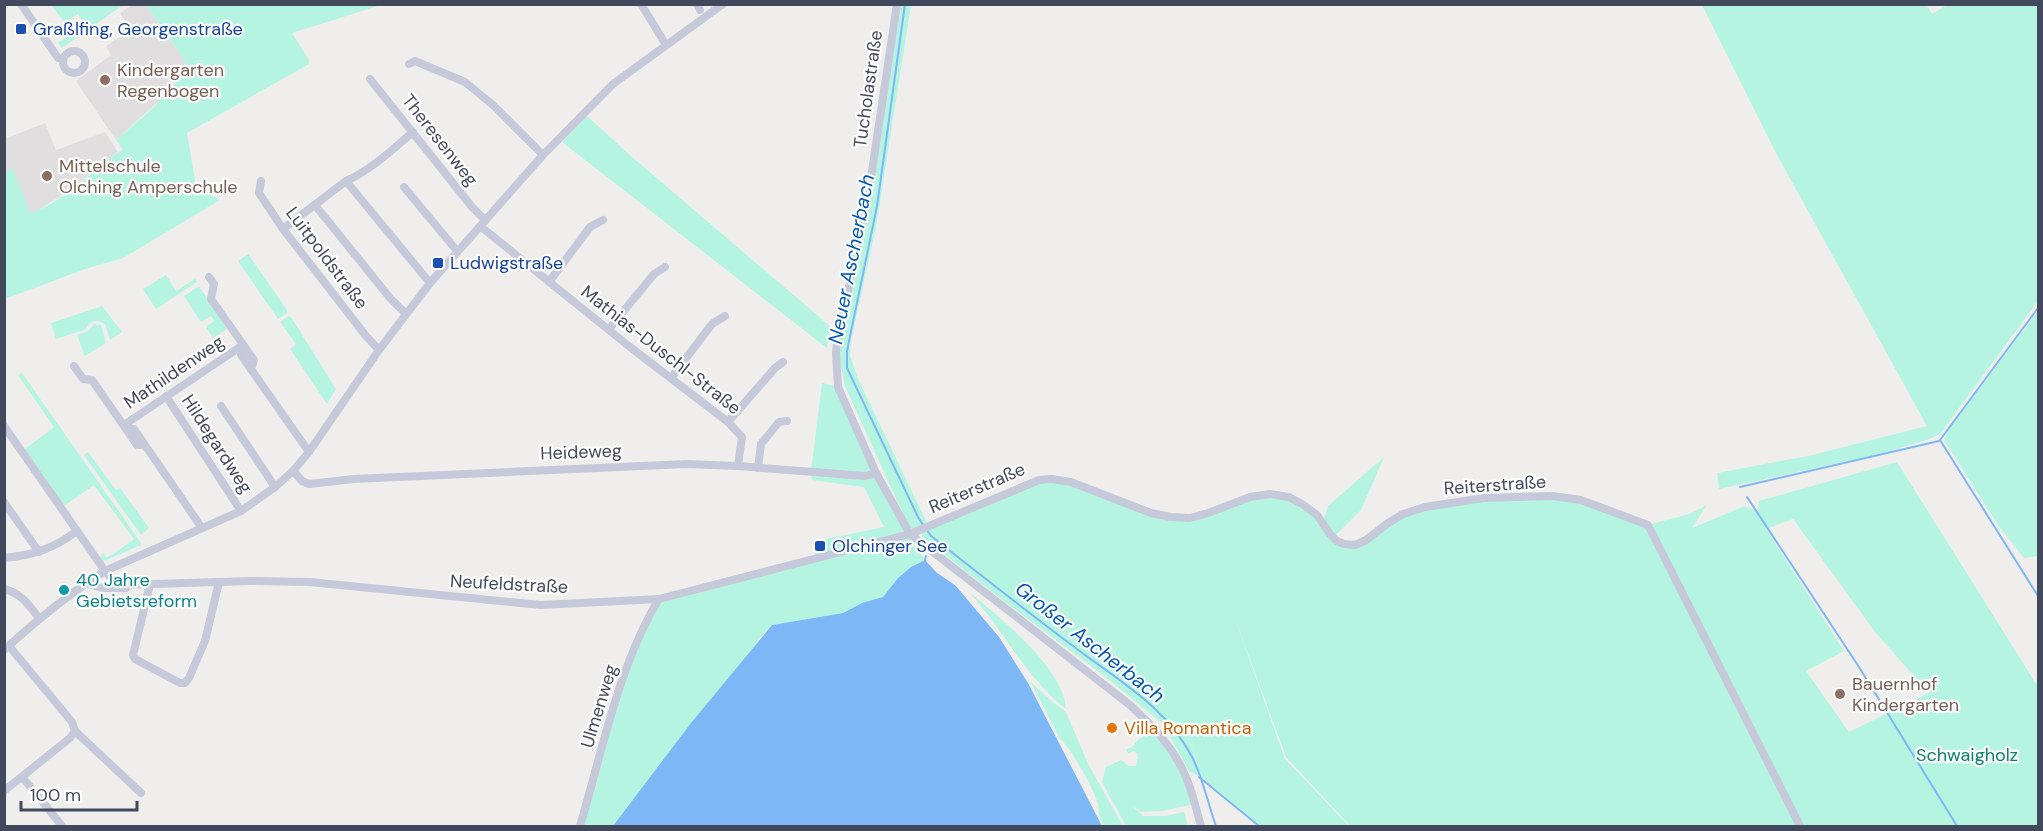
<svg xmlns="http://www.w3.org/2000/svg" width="2043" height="831" viewBox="0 0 2043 831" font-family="'DM Sans',sans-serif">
  <rect width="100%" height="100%" fill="#f0eeed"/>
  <g fill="#e1dedf">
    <path d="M132,5H146L185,61L183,70L160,100L116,140L76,81L111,55L106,46L130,30L120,13Z"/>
    <path d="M45,123L56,150L105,132L118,152L70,190L37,211L5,225V139Z"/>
  </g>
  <g fill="#b5f4e1" fill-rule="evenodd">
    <path d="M1926,4L1932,14L1947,5H2038V301L1940,434L1927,440L1875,455L1719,489L1717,473L1808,456L1927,426L1777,155L1702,5Z"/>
    <path d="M51,5L123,4V5L62,48L58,43L85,24L78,14L65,23Z"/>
    <path d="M146,5H381L292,33L309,60V64L187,133L196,186L220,200L123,258L88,268L5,299V172L13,169L30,213C65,202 93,169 123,149L116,140C138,121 179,89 185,61Z"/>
    <path d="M900,5H911L876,227L851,340L850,355L858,379L927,523L913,529L909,527L845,386L838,351L858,268Z"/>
    <path d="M587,116L632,157L831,327L827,348L562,142Z"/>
    <path d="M248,254L287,310V313L278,319L238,261Z"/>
    <path d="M166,275L176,291L195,279L197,282L156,309L143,289Z"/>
    <path d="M199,286L227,329L213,338L206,327L214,321L211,316L201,322L184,296Z"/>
    <path d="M102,306L122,332L110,340L105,324C97,319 90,320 86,329L56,339L51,323Z"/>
    <path d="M2038,311V556L2024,558L2000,528L1944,440L1949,429Z"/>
    <path d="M289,316L291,317L336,389L327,404L290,349L296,344L280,322Z"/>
    <path d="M94,324L101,325L106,343L85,356L77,335L88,331Z"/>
    <path d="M22,373L141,543V545L104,561L100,558L103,553L106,557L112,555L134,539L94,485L64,506L25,449L54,427L18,375Z"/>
    <path d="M822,383L838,387L914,545L925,560L911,567L898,578L883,597L862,603L843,613L772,625L758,640L757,644L613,826H580L622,682L659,599L815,558L816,541L884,527L864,487L812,480L811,471Z"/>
    <path d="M88,452L116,490L120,488L149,528L141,535L84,455Z"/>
    <path d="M1384,457L1361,510L1334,537L1355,545L1403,514L1484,498L1581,500L1648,525L1689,514L1707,505L1692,528L1745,506L1758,512L1759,501L1897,462L2038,687V826H1350L1286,757L1233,613L1285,759L1349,826H1260L1199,775L1192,741L1198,776L1189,771L1163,724L1103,675L1005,602L922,537V529L1052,479L1151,513L1190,518L1249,499L1286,497L1323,522L1328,506ZM1793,519L1875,632L1929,693L1849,732L1806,671L1844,651L1766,529Z"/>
    <path d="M970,593C1001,618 1064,669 1066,709C1026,678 1004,631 970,593Z"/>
    <path d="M1030,681L1051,701L1066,712L1088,764L1123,826H1105C1099,819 1099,813 1098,804C1095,791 1070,746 1060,739Z"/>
    <path d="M1156,729L1179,761L1195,804L1162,811L1141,812L1131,805L1143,816H1165L1184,812L1188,826H1126L1102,782L1106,767L1121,760L1129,766H1136L1138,758L1137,753L1134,751L1128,753L1126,750L1135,745V743L1149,731Z"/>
  </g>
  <path fill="#7db7f6" d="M925,560L937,573L955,585L999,637L1028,683L1102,826H613L691,723L772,625L843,613L862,603L883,597L898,578L911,567Z"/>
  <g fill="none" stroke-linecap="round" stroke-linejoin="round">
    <g stroke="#7db7f6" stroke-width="2">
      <path d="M905,4L877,206L847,351V368L918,517L923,525"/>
      <path d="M2038,308L1940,440L2038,596"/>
      <path d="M1740,487L1939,441"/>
      <path d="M1747,497L1859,667L1957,826"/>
      <path d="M927,530L931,536C978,573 1025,610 1073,646C1116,679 1166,706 1192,757C1203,778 1208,804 1216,826"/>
      <path d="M925,560L926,556"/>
      <path d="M1199,777L1259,826"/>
    </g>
    <g stroke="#c5c9da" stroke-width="8">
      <path d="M21,4L58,58L63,59"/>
      <path d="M641,4L666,45"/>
      <path d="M697,4L700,10"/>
      <path d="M897,4L867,204L837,341L836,354L838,387L876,473L910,534L1130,705C1148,722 1166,739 1178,761C1190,781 1195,805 1201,826"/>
      <circle cx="74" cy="62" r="11"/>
      <path d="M409,64L415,61L465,82L493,105L543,155"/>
      <path d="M370,79L472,207L485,220"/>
      <path d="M261,181L259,193L283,229L366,336L379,350"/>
      <path d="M346,181L430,283"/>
      <path d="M404,187L457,251"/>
      <path d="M315,205L390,298L406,314"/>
      <path d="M480,226L630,347L728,422L742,437L738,466"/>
      <path d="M283,229L346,181C371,170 392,150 413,132"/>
      <path d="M209,277L214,284L211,299L254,360L251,369"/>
      <path d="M549,282L590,227L603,220"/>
      <path d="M609,329L654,274L665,267"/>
      <path d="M244,348L241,355L309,452"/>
      <path d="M74,366L83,379L92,380L137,445H144"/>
      <path d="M671,378L712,324L725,316"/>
      <path d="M166,396L241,511"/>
      <path d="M221,406L275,487"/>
      <path d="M728,422L775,368L783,362"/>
      <path d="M124,425L243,345"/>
      <path d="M4,426L105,571L114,581L121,585L251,581L310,582L541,605L659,599L910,534L1039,480L1052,479L1071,482L1151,513L1171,517L1190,518L1208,513L1250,497L1270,494L1289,497L1302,504L1317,515L1330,534L1337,541L1344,544L1355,545L1366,540L1388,523L1403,514L1425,507L1484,498L1553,496L1581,500L1648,525L1800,826"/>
      <path d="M127,429H134L202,528"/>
      <path d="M758,468L761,444L779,422L787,421"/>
      <path d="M293,471L302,481L309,484L354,479L686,464L738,466L865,476L876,473"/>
      <path d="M4,502L39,552"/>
      <path d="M4,558C34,555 53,549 77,531"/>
      <path d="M85,583L102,588H126"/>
      <path d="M150,584L133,655L135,659L180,683H185L189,678L205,641L219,582"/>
      <path d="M4,589C21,593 29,605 39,618"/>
      <path d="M4,650C36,621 68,594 105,571L241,511L275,487L293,471L309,452L379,350L430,283L543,155L613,84L723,4"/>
      <path d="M75,731L141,793"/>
      <path d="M23,778L62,826"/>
      <path d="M4,791L70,738L75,731L72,722L9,646"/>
      <path d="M580,826C602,752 619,664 659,599"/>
    </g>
  </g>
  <g fill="#1a4fb4" stroke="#fff" stroke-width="2">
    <rect x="15" y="23" width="12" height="12" rx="3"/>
    <rect x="432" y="257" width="12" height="12" rx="3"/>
    <rect x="814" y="540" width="12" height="12" rx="3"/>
  </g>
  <g fill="#8d6e63" stroke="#fff" stroke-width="2">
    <circle cx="105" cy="80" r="6"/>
    <circle cx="47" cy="176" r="6"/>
    <circle cx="1840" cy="694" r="6"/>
  </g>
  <circle fill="#0f9aa8" stroke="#fff" stroke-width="2" cx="64" cy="590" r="6"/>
  <circle fill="#e8710a" stroke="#fff" stroke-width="2" cx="1112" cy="728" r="6"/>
  <g text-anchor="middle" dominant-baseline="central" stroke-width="4.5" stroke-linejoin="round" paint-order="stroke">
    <g font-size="18" fill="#164399" stroke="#fff" text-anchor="start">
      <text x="33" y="29">Graßlfing, Georgenstraße</text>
      <text x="450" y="263">Ludwigstraße</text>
      <text x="832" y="546">Olchinger See</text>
    </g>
    <g font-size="18" fill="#785e54" stroke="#fff" text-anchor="start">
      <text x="117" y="70">Kindergarten<tspan x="117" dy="21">Regenbogen</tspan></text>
      <text x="59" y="166">Mittelschule<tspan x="59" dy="21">Olching Amperschule</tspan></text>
      <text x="1852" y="684">Bauernhof<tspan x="1852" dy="21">Kindergarten</tspan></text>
    </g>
    <g font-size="18" fill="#43495d" stroke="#fff">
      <text transform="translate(868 89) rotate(-82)">Tucholastraße</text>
      <text transform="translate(440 140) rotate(52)">Theresenweg</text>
      <text transform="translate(327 258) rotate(53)">Luitpoldstraße</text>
      <text transform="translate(661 350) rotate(38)">Mathias-Duschl-Straße</text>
      <text transform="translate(174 372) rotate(-34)">Mathildenweg</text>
      <text transform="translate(217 444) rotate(57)">Hildegardweg</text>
      <text transform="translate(581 452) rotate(-2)">Heideweg</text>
      <text transform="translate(1495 485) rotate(-4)">Reiterstraße</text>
      <text transform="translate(977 488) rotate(-23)">Reiterstraße</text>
      <text transform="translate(509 584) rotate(3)">Neufeldstraße</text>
      <text transform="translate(599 706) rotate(-73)">Ulmenweg</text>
    </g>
    <g font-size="18" fill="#0d838f" stroke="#fff" text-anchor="start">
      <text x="76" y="580">40 Jahre<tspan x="76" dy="21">Gebietsreform</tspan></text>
    </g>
    <g font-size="18" fill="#c56008" stroke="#fff" text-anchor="start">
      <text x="1124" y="728">Villa Romantica</text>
    </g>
    <g font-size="18" fill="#0c816a" stroke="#fff">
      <text x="1967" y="755">Schwaigholz</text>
    </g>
    <g font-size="20" font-style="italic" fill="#0056b3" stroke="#fff">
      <text transform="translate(851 259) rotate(-79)">Neuer Ascherbach</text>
      <text transform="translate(1090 642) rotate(38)">Großer Ascherbach</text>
    </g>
  </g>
  <rect width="2043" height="831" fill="none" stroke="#43495d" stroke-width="12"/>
  <path d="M21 801v9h116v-9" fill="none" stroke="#43495d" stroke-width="3"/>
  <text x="30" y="801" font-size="18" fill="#43495d" stroke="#ffffff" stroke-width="4.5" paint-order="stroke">100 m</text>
</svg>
